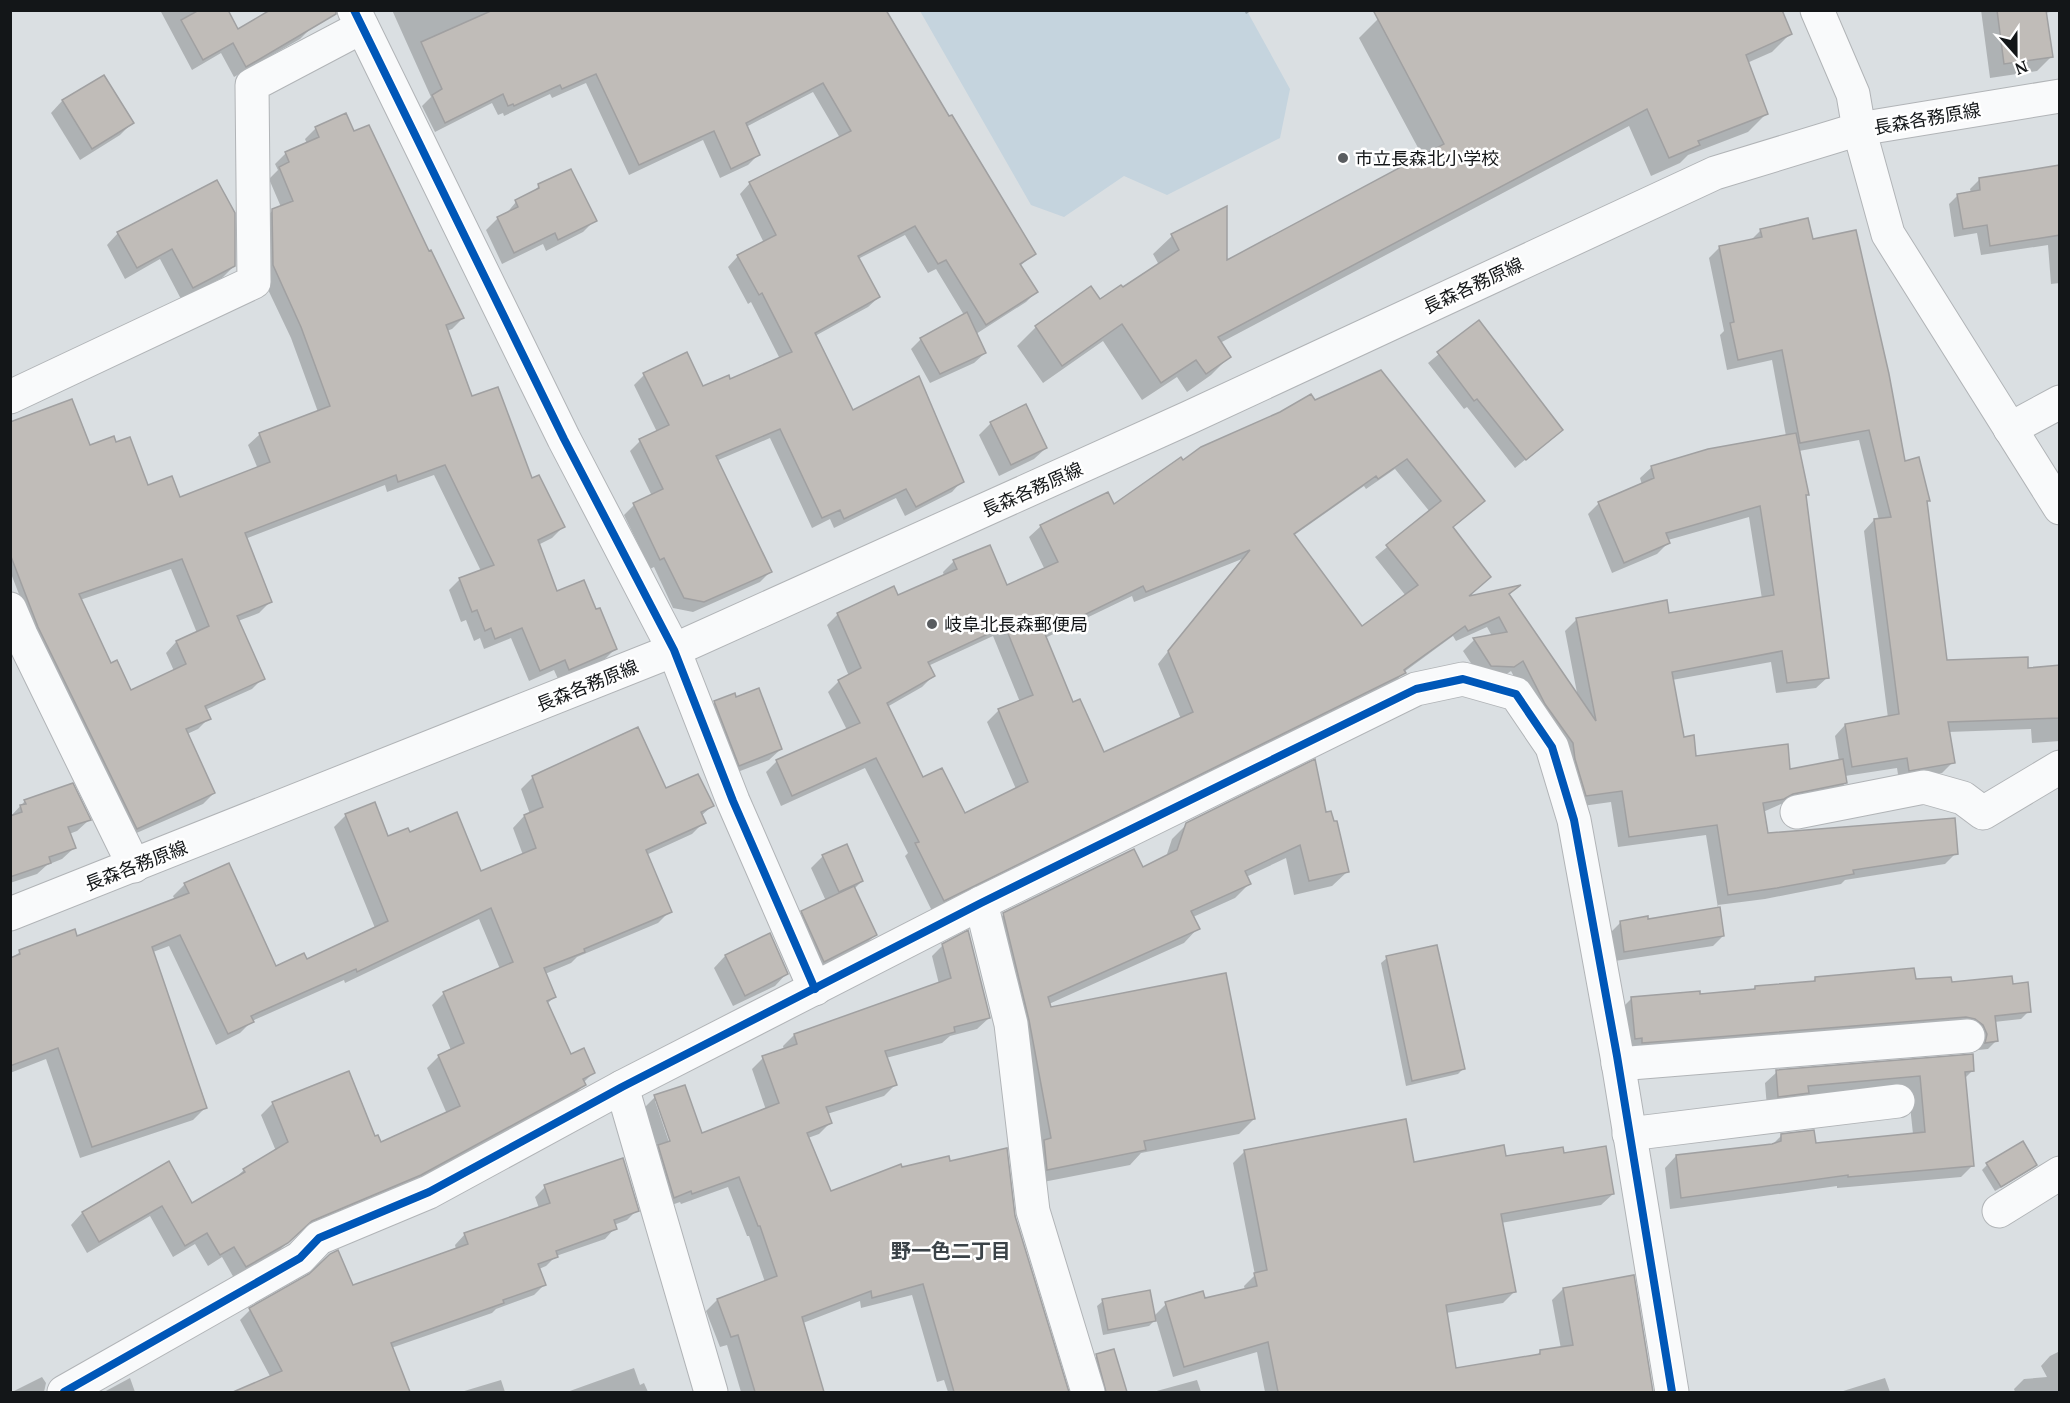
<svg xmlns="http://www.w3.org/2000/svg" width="2070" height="1403" viewBox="0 0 2070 1403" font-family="'PT Serif','Noto Sans JP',serif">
  <rect width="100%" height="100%" fill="#dadfe2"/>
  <path fill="#c5d4de" d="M920,11H1247L1290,89L1280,138L1167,195L1124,176L1064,217L1031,205Z"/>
  <g fill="#0003" fill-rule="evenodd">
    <path d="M160,10H226L238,31L311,28L300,39L234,77L221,53L192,70Z"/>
    <path d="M392,10H884L1034,254L1020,266L1036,292L1026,302L976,334L985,353L974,363L930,383L911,349L921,339L964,315L936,269L928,273L905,235L858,259L879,297L868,307L815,336L853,412L962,481L952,492L905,516L896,498L834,528L830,519L812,528L770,438L716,461L770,572L760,582L693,612L673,608L654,567L650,569L624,515L634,505L652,496L630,451L640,441L657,432L634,385L644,375L702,388L730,381L780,359L751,302L748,304L728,267L738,256L764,243L740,194L750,183L840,138L813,92L746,127L759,154L748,165L720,178L703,140L629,175L586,83L552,98L550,94L504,116L503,113L498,115L492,103L435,132L422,106L431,97Z"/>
    <path d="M1244,10H1253L1246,14Z"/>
    <path d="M1382,10H1785L1782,13L1790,34L1772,52L1747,63L1767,113L1748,132L1688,155L1680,163L1651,176L1629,126L1220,343L1229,357L1211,375L1187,392L1177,377L1142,400L1103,341L1043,383L1017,346L1036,327L1091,289L1100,301L1122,289L1159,265L1153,254L1172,236L1226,209V262L1423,157L1359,38L1378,19L1385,15Z"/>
    <path d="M1981,10H2059L2045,13L2051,57L2037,71L1990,78Z"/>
    <path d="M103,77L132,123L120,135L80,160L51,113L62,101Z"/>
    <path d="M316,128L353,133L428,253L463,318L452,329L447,331L471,398L563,527L552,538L538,545L556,593L595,611L615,649L604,660L558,679L554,670L529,681L511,638L484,649L480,638L474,641L466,620L461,622L449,590L460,579L481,571L434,475L387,492L385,485L245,539L270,602L259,613L238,621L263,678L252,689L205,710L209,718L198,729L187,734L214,793L203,804L125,838L51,677L10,571V424L89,447L148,487L179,499L258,469L248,445L259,435L318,412L291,338L262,277V222L273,210L281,207L269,179L278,170L275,164L286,153L307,144L305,139ZM171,569L197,633L176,642L166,653L174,671L129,691L111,664L80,600Z"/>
    <path d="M2060,167V283L2051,284L2048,245L1981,255L1977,233L1954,237L1949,204L1958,195L1971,193L1970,189L1979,180Z"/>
    <path d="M539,186L595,220L583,232L546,251L543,244L502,264L486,230L498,218L505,215L516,202L530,195Z"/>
    <path d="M1761,230L1812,241L1904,462L1928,500L1926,503L1946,661L2027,670L2060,666V741L2032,743L2031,729L1948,732L1953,762L1942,773L1899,781L1897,768L1845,776L1846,782L1835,794L1781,804L1763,812L1767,835L1956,853L1945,864L1845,880L1841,884L1765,899L1718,905L1723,936L1713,946L1615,961L1610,933L1620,923L1647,920L1718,908L1706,835L1618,847L1611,802L1575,807L1534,715L1511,671L1501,678L1480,677L1463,651L1474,640L1492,636L1487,627L1456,641L1453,636L1404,672L1393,684L932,911L905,856L908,853L865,768L781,806L766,772L777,761L847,730L828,692L839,681L849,676L827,625L838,614L898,597L944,576L943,572L954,561L1006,587L1045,570L1029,537L1041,526L1113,506L1182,462L1315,402L1483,501L1452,528L1466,598L1517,587L1509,595L1578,698L1565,631L1576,620L1666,602L1668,615L1762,599L1749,517L1668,540L1669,542L1657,554L1612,573L1588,514L1599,503L1642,485L1640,478L1652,467L1786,436L1772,360L1727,370L1720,335L1724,331L1709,258L1719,248L1750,241ZM1859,440L1879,520H1874L1864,531L1888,718L1845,725L1835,736L1839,761L1788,770L1695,758L1683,738L1672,680L1771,662L1776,693L1816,688L1828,677L1805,496L1807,494L1799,451ZM1395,469L1430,512L1375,557L1406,596L1362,628L1293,536L1364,486L1366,489ZM1242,559L1158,664L1181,719L1103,754L1072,704L1045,638L1132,596L1134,602ZM993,636L1020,702L999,710L987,722L1016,789L964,815L922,779L887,707L922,687L933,676L928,666Z"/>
    <path d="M118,233L234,266L222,278L181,299L160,259L125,279L107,245Z"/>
    <path d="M1478,322L1561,430L1515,468L1467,407L1464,409L1428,363Z"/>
    <path d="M991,423L1046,448L1034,459L999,476L979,435Z"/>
    <path d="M715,702L781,749L769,760L727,776L703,714Z"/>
    <path d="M533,777L665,790L712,806L701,816L704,822L692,834L646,855L670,911L658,923L577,957L571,963L545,974L554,997L547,1004L571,1056L593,1073L583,1083L584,1085L572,1097L408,1186L298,1232L275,1255L234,1278L222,1257L208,1266L195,1244L173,1257L150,1216L87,1253L71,1225L82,1213L168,1163L191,1205L234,1179L244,1170L276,1151L261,1115L273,1103L374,1138L380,1144L447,1114L427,1068L439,1056L451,1050L432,1005L444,993L500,969L479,919L345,983L344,980L252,1021L240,1033L216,1045L169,946L153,952L205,1108L193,1120L80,1158L46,1059L10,1073V959L20,952L76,938L175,900L173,896L185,884L276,968L306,961L375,928L334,827L346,815L387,838L409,834L480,873L523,855L513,828L524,816L530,814L521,789Z"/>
    <path d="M25,801L89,820L77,831L69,834L74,848L62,859L47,865L37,874L10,883V817Z"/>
    <path d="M1325,814L1347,872L1332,886L1294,895L1286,858L1246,877L1249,884L1235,898L1193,917L1198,928L1184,943L1049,1004L1050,1009L1254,1119L1239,1134L1141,1153L1130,1165L1033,1184L989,929L1004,914L1142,869L1166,857L1172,839L1187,824Z"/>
    <path d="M823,856L862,881L854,889L875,935L863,947L812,973L790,924L802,912L826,901L811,868Z"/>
    <path d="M769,935L786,974L775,986L733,1006L714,968L725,956Z"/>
    <path d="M943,945L989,1018L977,1029L950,1036L942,1043L886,1058L895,1085L884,1096L827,1114L830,1123L819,1134L808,1138L830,1193L901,1169L949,1163L1014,1217L1067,1392H948L944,1380L937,1382L912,1295L861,1308L860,1301L803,1323L823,1392H741L727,1345L720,1347L706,1311L717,1300L765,1282L749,1236H747L728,1187L681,1204L680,1202L663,1208L648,1158L658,1148L644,1108L655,1097L701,1135L766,1110L752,1069L763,1058L784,1050L783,1046L794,1035L939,984L932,956ZM655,1101H658L674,1148H671Z"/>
    <path d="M1387,958L1463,1069L1458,1074L1406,1086L1381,963Z"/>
    <path d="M1815,979L2011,985L2029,1011L2021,1019L1994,1022L1996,1041L1988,1049L1978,1050L1979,1043L1635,1050L1634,1046H1628L1624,1006L1632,998L1699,996L1752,990L1755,987L1811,983Z"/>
    <path d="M1973,1070L1964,1079L1973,1165L1961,1177L1837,1188V1186L1670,1209L1665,1168L1676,1156L1772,1145L1781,1136L1814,1144L1913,1134L1908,1087L1803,1097L1767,1108L1765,1083L1777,1072Z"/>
    <path d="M1404,1121L1413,1164L1563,1155L1613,1194L1601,1205L1501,1223L1514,1292L1503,1303L1446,1313L1455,1370L1536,1356L1540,1352L1561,1349L1552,1300L1563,1289L1633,1277L1652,1392H1265L1257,1352L1173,1377L1156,1319L1149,1326L1103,1335L1097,1306L1103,1301L1154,1316L1166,1304L1204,1299L1245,1290L1244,1286L1255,1275L1233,1163L1244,1152Z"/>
    <path d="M1987,1165H2035L2030,1170L1995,1191L1982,1170Z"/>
    <path d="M545,1187L637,1210L627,1220L614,1225L615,1228L605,1239L556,1256L546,1266L539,1269L544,1285L534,1295L496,1309L492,1313L391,1348L408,1392H237L271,1378L240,1320L250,1310L352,1287L456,1249L455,1245L465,1234L539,1208L535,1197Z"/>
    <path d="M1113,1351L1125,1392H1093L1086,1367L1097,1356Z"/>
    <path d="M2060,1351V1392H2015L2014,1389L2024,1379L2047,1377L2041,1366L2050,1356Z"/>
    <path d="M634,1368L640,1385L644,1383L648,1392H567Z"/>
    <path d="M42,1377L46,1383L44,1392H12Z"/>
    <path d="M130,1378L135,1392H104Z"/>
    <path d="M1885,1378L1890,1392H1840Z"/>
    <path d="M501,1380L505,1392H461Z"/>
    <path d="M1197,1380L1201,1392H1153Z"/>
  </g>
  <g fill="#c0bcb8" stroke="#a0a0a1" stroke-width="1.5" fill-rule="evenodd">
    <path d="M199,10H228L238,29L270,10H336V14L246,67L233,43L203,60L181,20Z"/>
    <path d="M493,10H886L949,116L952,115L1036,254L1020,264L1038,292L986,325L946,260L938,264L915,226L858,256L880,297L815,333L853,410L919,376L964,482L916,507L906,489L844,519L840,510L822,518L780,429L716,456L772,572L704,602L684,598L664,558L660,560L633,503L663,489L639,439L669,425L643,373L687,352L703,386L729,375L730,379L792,352L762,293L759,295L737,255L776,235L749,182L851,131L823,83L746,123L760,155L731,169L714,131L639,165L596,74L562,89L560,85L514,106L513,104L508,106L503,94L445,123L432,95L442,89L421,42Z"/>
    <path d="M1373,10H1782L1792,34L1746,55L1768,114L1698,141L1700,145L1669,158L1647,109L1218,337L1231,357L1206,374L1196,360L1161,383L1122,324L1062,366L1035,326L1091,286L1100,299L1121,285L1123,287L1179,250L1171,234L1227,206V260L1444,144Z"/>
    <path d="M1997,10H2046L2053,57L2004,64Z"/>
    <path d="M104,75L134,123L92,149L62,100Z"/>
    <path d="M346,113L354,131L369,125L429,251L431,250L464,318L446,325L472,396L498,387L532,478L539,475L565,527L538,540L557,591L584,580L596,609L600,608L617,649L569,670L565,660L540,671L522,628L495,639L491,628L485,631L477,610L472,612L459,578L494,565L445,465L398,482L396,475L245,533L272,602L237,616L265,679L205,706L211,719L186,729L215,793L137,829L38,627L10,554V422L72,399L90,445L114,436L116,442L130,437L148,485L172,476L180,497L270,462L259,433L330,406L301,327L273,265L272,209L293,201L279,167L289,162L285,152L319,137L315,127ZM182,559L209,626L176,641L186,664L131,690L117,660L111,663L79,594Z"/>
    <path d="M2060,165V235L1990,246L1987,225L1963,229L1957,194L1980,190L1979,178Z"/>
    <path d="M571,169L597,221L558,240L555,233L514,253L497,217L518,207L515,200L539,188L538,184Z"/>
    <path d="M217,180L235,213V266L193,288L172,249L137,268L117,232Z"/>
    <path d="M1808,218L1813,239L1856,230L1889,374L1905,461L1919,457L1930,501H1927L1947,660L2028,657V668L2060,665V718L1948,722L1955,763L1909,771L1907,758L1852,767L1845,724L1899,714L1874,519L1891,517L1869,430L1800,443L1782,350L1738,360L1730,323L1734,322L1719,246L1762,237L1760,229Z"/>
    <path d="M967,312L986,353L940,374L920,338Z"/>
    <path d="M1479,320L1563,430L1526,460L1477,399L1474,401L1437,352Z"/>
    <path d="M1381,370L1485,501L1453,527L1491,577L1469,596L1521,585L1509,594L1596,721L1576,618L1667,600L1669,613L1774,595L1760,506L1666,533L1670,543L1624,563L1598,502L1654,478L1651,466L1708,449L1796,433L1809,495H1806L1829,678L1787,683L1782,651L1672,672L1684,737L1694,735L1696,756L1788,744L1790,769L1843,759L1847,783L1793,794L1784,799L1763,803L1768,833L1955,818L1958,854L1853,870L1854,874L1777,888L1728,895L1717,825L1629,837L1622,791L1586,796L1575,759L1573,743L1545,704L1523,661L1514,667L1491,666L1473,638L1507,632L1499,617L1468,631L1465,626L1404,670L1406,673L944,901L915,843L919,842L876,758L792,796L776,760L860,723L838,680L861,668L837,613L894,586L898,595L957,569L953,560L990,545L1007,585L1058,562L1040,525L1108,492L1114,504L1181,457L1183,460L1201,447L1280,412L1311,394L1315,400ZM1407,459L1441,501L1386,545L1418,585L1362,626L1294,534L1376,476L1378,479ZM1250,550L1168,651L1193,712L1104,752L1080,699L1073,702L1045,634L1143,586L1146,592ZM1005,626L1033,695L998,709L1028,782L965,813L942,768L923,777L887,703L935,676L928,662Z"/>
    <path d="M1026,404L1047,448L1011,465L990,422Z"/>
    <path d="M759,688L782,749L739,766L714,701L735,693L736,697Z"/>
    <path d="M638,727L666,788L698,774L714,806L701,812L706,823L646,850L672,912L584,949L585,952L544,968L556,997L547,1001L571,1054L584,1048L595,1073L583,1079L586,1085L421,1175L312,1221L288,1243L246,1267L234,1247L220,1255L207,1233L185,1246L162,1206L99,1242L82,1212L169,1161L192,1203L245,1172L243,1169L288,1142L272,1102L349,1071L375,1136L378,1135L381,1142L460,1106L438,1055L464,1043L443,992L513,962L491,908L357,972L356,969L251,1016L254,1022L228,1034L180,935L152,947L207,1108L92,1147L58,1048L10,1066V958L20,954L19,950L75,929L77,936L189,893L184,883L229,863L276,966L304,953L307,959L388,921L345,814L375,802L388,836L408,828L410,832L457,812L481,871L536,848L524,815L543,807L532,776Z"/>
    <path d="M1315,759L1326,812L1331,811L1334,821H1337L1349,872L1309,881L1300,845L1245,871L1251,884L1191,911L1200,929L1048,997L1051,1007L1226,973L1255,1119L1144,1141L1146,1150L1047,1170L1044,1140L1051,1138L1029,1020L1003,913L1134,849L1143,867L1177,850L1186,823Z"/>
    <path d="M73,783L91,820L68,827L76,848L49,857L51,863L10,877V816L22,812L20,805L26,804L24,800Z"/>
    <path d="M847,844L863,881L839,892L822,855Z"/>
    <path d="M854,886L877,935L824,962L801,911Z"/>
    <path d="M1720,907L1724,936L1624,952L1620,921L1648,916V919Z"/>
    <path d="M968,930L990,1018L954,1027L955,1032L885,1051L897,1085L826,1107L832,1123L807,1133L831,1191L901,1164L902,1167L949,1156L950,1161L1007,1148L1015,1216L1069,1392H954L923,1284L872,1298L871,1291L802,1317L824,1392H755L738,1335L731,1337L717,1299L777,1276L760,1226H758L739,1177L692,1194L691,1191L674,1198L658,1145L670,1141L654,1095L685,1085L702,1133L779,1103L762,1056L797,1044L794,1034L951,978L942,944Z"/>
    <path d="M770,933L788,974L745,996L725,955Z"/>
    <path d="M1437,945L1465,1069L1412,1081L1386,956Z"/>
    <path d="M1914,968L1916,979L1951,977L1952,982L2012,976L2013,984L2028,982L2031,1012L1995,1016L1998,1041L1985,1043L1987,1034L1983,1025L1975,1019L1966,1017L1642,1043V1038L1635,1039L1631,997L1700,991V994L1755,989V986L1815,981V977Z"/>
    <path d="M1973,1054L1974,1071L1965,1072L1974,1166L1848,1177V1175L1681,1198L1676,1155L1772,1144L1781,1141V1134L1814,1130L1816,1143L1925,1132L1920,1076L1808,1086L1809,1093L1778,1097L1776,1070Z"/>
    <path d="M1406,1119L1414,1162L1504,1145L1506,1156L1563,1147L1564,1153L1606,1146L1614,1194L1501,1214L1516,1292L1446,1305L1456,1368L1540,1354V1350L1573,1345L1563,1288L1634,1275L1653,1392H1278L1268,1342L1184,1367L1165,1302L1203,1291L1205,1298L1257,1286L1254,1273L1267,1270L1244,1150Z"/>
    <path d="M2023,1141L2037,1165L2001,1187L1986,1163Z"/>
    <path d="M623,1158L639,1211L614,1220L617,1229L556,1251L558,1257L538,1264L546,1285L503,1300L504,1303L391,1343L410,1392H233L282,1371L249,1308L309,1274L330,1254L338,1250L353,1285L468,1244L464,1233L550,1203L544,1185Z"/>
    <path d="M1150,1290L1156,1321L1108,1330L1102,1299Z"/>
    <path d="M1114,1349L1127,1392H1106L1096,1354Z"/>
  </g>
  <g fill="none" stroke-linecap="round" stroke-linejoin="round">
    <g stroke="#b1b4b7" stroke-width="35">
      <g id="street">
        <path d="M1817,10L1853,94L1859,129L1888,234L2060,508"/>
        <path d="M10,397L254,282L252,85L362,27"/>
        <path d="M2010,429L2060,402"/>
        <path d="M10,609L21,635L134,866"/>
        <path d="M674,650L733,801L815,989"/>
        <path d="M1797,812L1924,787L1963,798L1983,813L2060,767"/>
        <path d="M981,903L1011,1024L1033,1211L1088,1392"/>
        <path d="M1618,1064L1968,1036"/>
        <path d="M622,1087L711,1392"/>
        <path d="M1629,1134L1898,1101"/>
        <path d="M1999,1211L2060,1173"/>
        <path d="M64,1392L300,1258L319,1238L429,1192L622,1087L981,903L1416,689L1463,679L1516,694L1552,747L1574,820L1617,1056L1672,1392"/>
      </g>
    </g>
    <g stroke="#b1b4b7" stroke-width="35">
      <g id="secondary">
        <path d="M354,10L564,439L674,650"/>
        <path d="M10,914L674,650L1188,418L1715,173L1859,129L2060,96"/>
      </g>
    </g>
    <use href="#street" stroke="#f9fafb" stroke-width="33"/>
    <use href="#secondary" stroke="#f9fafb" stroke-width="33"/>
    <g stroke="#fff" stroke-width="11">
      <g id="cycleway">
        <path d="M354,10L564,439L674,650L733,801L815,989"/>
        <path d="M64,1392L300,1258L319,1238L429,1192L622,1087L981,903L1416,689L1463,679L1516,694L1552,747L1574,820L1617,1056L1672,1392"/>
      </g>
    </g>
    <use href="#cycleway" stroke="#0057b8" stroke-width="8"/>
  </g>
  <g fill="#595c5f" stroke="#fff" stroke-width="2">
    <circle cx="1343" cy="158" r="6"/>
    <circle cx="932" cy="624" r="6"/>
  </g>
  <g text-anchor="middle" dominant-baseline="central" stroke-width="5" stroke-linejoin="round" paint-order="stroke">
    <g font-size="18" fill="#131618" stroke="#fff">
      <text transform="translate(1927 118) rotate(-10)">長森各務原線</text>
      <text transform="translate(1473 285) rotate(-25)">長森各務原線</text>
      <text transform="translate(1032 489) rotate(-24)">長森各務原線</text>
      <text transform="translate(587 685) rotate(-22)">長森各務原線</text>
      <text transform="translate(136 865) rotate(-21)">長森各務原線</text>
    </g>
    <g font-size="18" fill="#131618" stroke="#fff" text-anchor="start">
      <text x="1355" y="158">市立長森北小学校</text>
      <text x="944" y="624">岐阜北長森郵便局</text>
    </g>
    <g font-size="20" font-weight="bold" fill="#3a4247" stroke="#fff">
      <text x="951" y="1250">野一色二丁目</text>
    </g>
  </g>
  <rect width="2070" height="1403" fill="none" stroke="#131618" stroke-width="24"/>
  <g transform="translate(2016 54) rotate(159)" stroke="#ffffff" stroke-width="4.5" paint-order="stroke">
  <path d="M0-4.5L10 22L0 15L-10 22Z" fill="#131618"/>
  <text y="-9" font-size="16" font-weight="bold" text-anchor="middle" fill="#131618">N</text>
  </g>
</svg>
